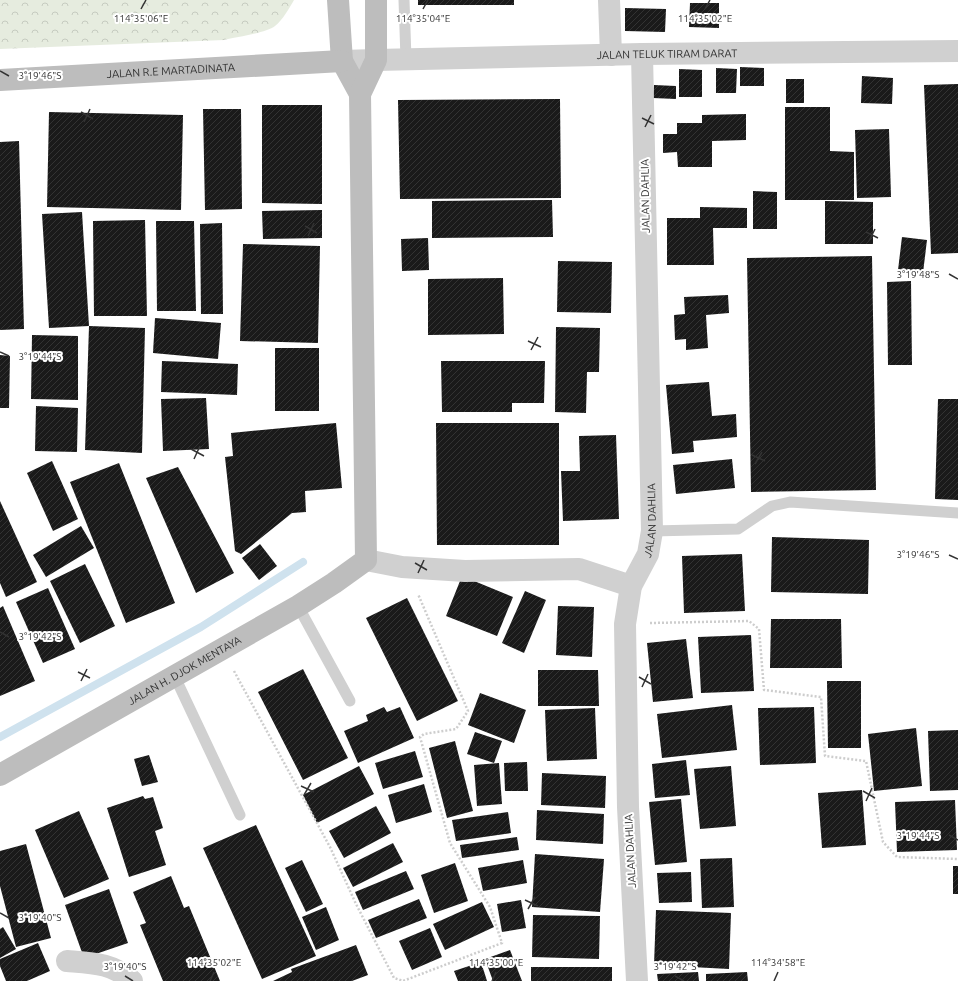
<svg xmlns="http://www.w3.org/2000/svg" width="958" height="981" viewBox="0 0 958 981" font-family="Ubuntu,sans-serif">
  <defs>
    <pattern id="forest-crowns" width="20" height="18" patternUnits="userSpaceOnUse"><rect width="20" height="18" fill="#e6ecdf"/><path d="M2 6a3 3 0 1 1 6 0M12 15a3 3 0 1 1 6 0" fill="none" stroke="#c6cbc0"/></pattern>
    <pattern id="building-hatch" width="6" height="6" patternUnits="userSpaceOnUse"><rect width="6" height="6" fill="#1a1a1a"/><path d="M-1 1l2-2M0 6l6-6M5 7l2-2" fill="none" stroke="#333"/></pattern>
  </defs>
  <rect width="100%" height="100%" fill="#fff"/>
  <path fill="url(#forest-crowns)" d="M0,0H294C290,7 282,21 275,26C266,33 236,37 224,40L0,49Z"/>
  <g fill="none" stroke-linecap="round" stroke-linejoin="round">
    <path stroke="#cfe2ee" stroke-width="8" d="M0,737L201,627L303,562"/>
  </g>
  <g fill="url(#building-hatch)">
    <rect x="418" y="0" width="96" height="5"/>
    <path d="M690,3H719V28L689,27Z"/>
    <path d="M625,8L666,9L665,32L625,31Z"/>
    <path d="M740,67L764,68V86H740Z"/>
    <path d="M716,68L737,69L736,93H716Z"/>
    <path d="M679,69L702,70V97H679Z"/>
    <path d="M862,76L893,78L892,104L861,103Z"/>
    <rect x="786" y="79" width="18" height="24"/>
    <path d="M958,84V253L931,254L924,85Z"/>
    <path d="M654,85L676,86V99L653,98Z"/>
    <path d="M560,99L561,198L400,199L398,100Z"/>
    <path d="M262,105H322V204L262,203Z"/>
    <path d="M785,107H830V151L854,152V200H785Z"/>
    <path d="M203,109H241L242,209L205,210Z"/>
    <path d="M49,112L183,115L181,210L47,207Z"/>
    <path d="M746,114V140L712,141V167H678L677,152L663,153V134H677V123H702V115Z"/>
    <path d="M889,129L891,197L857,198L855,130Z"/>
    <path d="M19,141L24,329L0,330V142Z"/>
    <path d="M753,191L777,192V229H753Z"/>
    <path d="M552,200L553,237L432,238V201Z"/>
    <path d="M825,201L873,202V244H825Z"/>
    <path d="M700,207L747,208V228H713L714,265H667V218H700Z"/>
    <path d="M322,210V238L263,239L262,211Z"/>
    <path d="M82,212L89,326L145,328L142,453L85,450L89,326L49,328L42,214Z"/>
    <path d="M145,220L147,316H94L93,221Z"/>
    <path d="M156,221H194L196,311H157Z"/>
    <path d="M222,223L223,314H201L200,224Z"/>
    <path d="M902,237L927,240L923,273L898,270Z"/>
    <path d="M428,238L429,270L402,271L401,239Z"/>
    <path d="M243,244L320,246L318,343L240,341Z"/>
    <path d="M872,256L876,490L751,492L747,258Z"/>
    <path d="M558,261L612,262L611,313L557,312Z"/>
    <path d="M503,278L504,334L428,335V279Z"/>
    <path d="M911,281L912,365H888L887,282Z"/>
    <path d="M728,295L729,313L706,315L708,348L686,350V339L675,340L674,315L685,314L684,297Z"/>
    <path d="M155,318L221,323L218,359L153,353Z"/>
    <path d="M556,327L600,328L599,372H587L586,413L555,412Z"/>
    <path d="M32,335L78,336V400L31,399Z"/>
    <rect x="275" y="348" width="44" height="63"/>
    <path d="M0,355L10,356L9,408H0Z"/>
    <path d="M162,361L238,364L237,395L161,392Z"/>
    <path d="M441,361H545L544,403H512V412H442Z"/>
    <path d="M709,382L712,416L736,414L737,437L693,441L694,452L672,454L666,385Z"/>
    <path d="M206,398L209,449L163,451L161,399Z"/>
    <path d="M938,399H958V500L935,499Z"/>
    <path d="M36,406L78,408L77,452L35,451Z"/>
    <path d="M336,423L342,488L305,491L306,512L292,513L241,554L235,551L225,457L233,456L231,433Z"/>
    <path d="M436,423H559V545H437Z"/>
    <path d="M616,435L619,519L563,521L561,471H580L579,436Z"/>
    <path d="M732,459L735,488L676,494L673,465Z"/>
    <path d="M52,461L78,519L53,531L27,473Z"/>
    <path d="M119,463L175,603L126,623L70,482Z"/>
    <path d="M178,467L234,573L196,593L146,478Z"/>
    <path d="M0,501L37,582L6,597L0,583Z"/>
    <path d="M81,526L94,548L46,577L33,555Z"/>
    <path d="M772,537L869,540L868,594L771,592Z"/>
    <path d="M260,544L277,566L259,580L242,558Z"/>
    <path d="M742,554L745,611L684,613L682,556Z"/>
    <path d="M85,564L115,626L80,643L50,581Z"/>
    <path d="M462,576L513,597L497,636L446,616Z"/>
    <path d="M48,588L75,649L43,663L16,602Z"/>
    <path d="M525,591L546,600L524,653L502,643Z"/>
    <path d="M407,598L458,701L417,721L366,618Z"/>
    <path d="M3,606L35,681L0,696V608Z"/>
    <path d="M558,606L594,607L592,657L556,655Z"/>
    <path d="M771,619H841L842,668H770Z"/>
    <path d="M751,635L754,691L701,693L698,637Z"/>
    <path d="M686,639L693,698L653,702L647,643Z"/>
    <path d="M303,669L348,758L303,780L258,692Z"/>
    <path d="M538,670H598L599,706H538Z"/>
    <path d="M827,681H861V748H828Z"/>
    <path d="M480,693L526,710L514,743L468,725Z"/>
    <path d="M732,705L737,750L662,758L657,714Z"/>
    <path d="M384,707L387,712L400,707L414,738L358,763L344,731L368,721L366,715Z"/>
    <path d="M814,707L816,763L760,765L758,708Z"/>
    <path d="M595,708L597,759L547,761L545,710Z"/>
    <path d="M916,728L922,786L874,791L868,734Z"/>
    <path d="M958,730V790L930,791L928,731Z"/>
    <path d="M475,732L502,741L494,763L467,754Z"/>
    <path d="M455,741L473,811L447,818L429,748Z"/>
    <path d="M415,751L423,777L383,789L375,763Z"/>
    <path d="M149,755L158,782L142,786L134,759Z"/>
    <path d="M686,760L690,795L655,798L652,764Z"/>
    <path d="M527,762L528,791H505L504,763Z"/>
    <path d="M499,763L502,804L477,806L474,765Z"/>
    <path d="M359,766L374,794L317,823L303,795Z"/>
    <path d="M731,766L736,826L700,829L694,769Z"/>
    <path d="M542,773L606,776L605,808L541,805Z"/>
    <path d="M424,784L432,812L396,823L388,795Z"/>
    <path d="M862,790L866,845L822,848L818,793Z"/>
    <path d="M143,796L145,799L153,797L163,828L155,831L166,865L129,877L107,808Z"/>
    <path d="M681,799L687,862L655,865L649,802Z"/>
    <path d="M955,800L957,850L897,852L895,802Z"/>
    <path d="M376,806L391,833L344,858L329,831Z"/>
    <path d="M537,810L604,814L603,844L536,840Z"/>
    <path d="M79,811L109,879L64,898L35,830Z"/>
    <path d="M508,812L511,833L456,841L452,820Z"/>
    <path d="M256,825L316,956L262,979L203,848Z"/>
    <path d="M517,837L519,850L462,858L460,845Z"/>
    <path d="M393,843L403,862L353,887L343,868Z"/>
    <path d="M26,844L51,938L16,947L0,886V851Z"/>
    <path d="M535,854L604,859L600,912L532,907Z"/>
    <path d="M732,858L734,907L702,908L700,859Z"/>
    <path d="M302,860L323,904L306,912L285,868Z"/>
    <path d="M523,860L527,883L483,891L478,868Z"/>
    <path d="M455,863L468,901L434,913L421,875Z"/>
    <rect x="953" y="866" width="5" height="28"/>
    <path d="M406,871L414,889L363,910L355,892Z"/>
    <path d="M691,872L692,902L659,903L657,873Z"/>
    <path d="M171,876L184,908L189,906L220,981H163L140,925L146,923L133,892Z"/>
    <path d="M109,889L128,943L84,958L65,905Z"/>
    <path d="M419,899L427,918L376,938L368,920Z"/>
    <path d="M521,900L526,928L502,932L497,904Z"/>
    <path d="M482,902L494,927L445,950L433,924Z"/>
    <path d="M326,907L339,940L316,950L302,917Z"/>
    <path d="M656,910L731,913L729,969L654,965Z"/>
    <path d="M533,915L600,916L599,959L532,957Z"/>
    <path d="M3,927L16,949L0,958V929Z"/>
    <path d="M430,928L442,957L412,970L399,941Z"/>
    <path d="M38,943L50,971L27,981H6L0,966V959Z"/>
    <path d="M356,945L368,975L352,981H273L292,972L291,969Z"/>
    <path d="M510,950L522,981H493L485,959Z"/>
    <path d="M481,962L487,981H458L454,971Z"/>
    <rect x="531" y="967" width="81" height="14"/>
    <path d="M698,972L699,981H658L657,974Z"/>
    <path d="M747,972L748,981H706V974Z"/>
  </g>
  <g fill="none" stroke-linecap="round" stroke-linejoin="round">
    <g stroke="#cdcdcd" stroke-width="2.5" stroke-dasharray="2 2" stroke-linecap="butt">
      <path d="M650,623L749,621L759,629L764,690L821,697L825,756L866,761L883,842L897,857L958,859"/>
      <path d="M234,671L330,847L356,904L394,978L403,981L502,943L490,907L450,843L420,737L424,734L456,729L468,711L418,594"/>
    </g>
    <g stroke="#d0d0d0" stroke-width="11">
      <path d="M404,0L406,59"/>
      <path d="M652,531L738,529L772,506L790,502L958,513"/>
      <path d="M298,606L350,701"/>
      <path d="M175,677L240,815"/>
    </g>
    <g stroke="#d0d0d0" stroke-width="22">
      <path d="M609,0L611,55"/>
      <path d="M67,961C92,963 113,963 132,981"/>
    </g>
    <g stroke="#d0d0d0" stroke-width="22">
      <path id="s1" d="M342,61L376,60L642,54L958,51"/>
      <path d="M366,560L402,567L465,571L579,569L631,586"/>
      <path id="s2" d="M637,981L628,807L625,624L631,586L648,554L652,531L642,54"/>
    </g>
    <g stroke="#bdbdbd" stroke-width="22">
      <path d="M338,0L342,61L360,94"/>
      <path id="s3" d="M0,80L342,61"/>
      <path id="s4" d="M0,775L298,606L334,583L366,560L360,94L376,60V0"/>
    </g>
  </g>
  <path fill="none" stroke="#333" stroke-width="1.5" d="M141,9L146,0M423,9L428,0M705,9L710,0M0,71L9,76M81,112L93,119M642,118L654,124M84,122L90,109M645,127L651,115M305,226L317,233M866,232L878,238M308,236L314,223M869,241L875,229M949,274L958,279M528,341L541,347M531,350L538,337M0,352L9,356M191,449L204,456M752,455L765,461M194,459L200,446M755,464L762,452M949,555L958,559M415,563L427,570M418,573L424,560M0,632L9,637M78,672L90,678M639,677L651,684M81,681L87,669M642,687L648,674M301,786L314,792M863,791L875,798M304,795L311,783M866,801L872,788M949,835L958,840M525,900L538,906M528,909L535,897M0,913L9,918M125,976L133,981M675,976L684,981M210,981L214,972M492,981L496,972M774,981L778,972"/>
  <g text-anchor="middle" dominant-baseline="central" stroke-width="4" stroke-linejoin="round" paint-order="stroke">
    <g font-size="11" fill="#333" stroke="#fff">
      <text stroke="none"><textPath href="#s1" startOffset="325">JALAN TELUK TIRAM DARAT</textPath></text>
      <text stroke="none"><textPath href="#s3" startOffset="171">JALAN R.E MARTADINATA</textPath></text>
      <text transform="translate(645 196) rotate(-91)">JALAN DAHLIA</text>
      <text stroke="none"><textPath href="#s2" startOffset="466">JALAN DAHLIA</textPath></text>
      <text stroke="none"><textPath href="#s4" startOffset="212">JALAN H. DJOK MENTAYA</textPath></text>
      <text transform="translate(630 851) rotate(-93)">JALAN DAHLIA</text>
    </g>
  </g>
  <g font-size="10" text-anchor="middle" fill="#333" stroke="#fff" stroke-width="4" stroke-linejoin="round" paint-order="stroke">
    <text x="141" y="22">114°35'06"E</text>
    <text x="423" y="22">114°35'04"E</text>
    <text x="705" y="22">114°35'02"E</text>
    <text x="40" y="79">3°19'46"S</text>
    <text x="918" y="278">3°19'48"S</text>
    <text x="40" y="360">3°19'44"S</text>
    <text x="918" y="558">3°19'46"S</text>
    <text x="40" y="640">3°19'42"S</text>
    <text x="918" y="839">3°19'44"S</text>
    <text x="40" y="921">3°19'40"S</text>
    <text x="214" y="966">114°35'02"E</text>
    <text x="496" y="966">114°35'00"E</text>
    <text x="778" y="966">114°34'58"E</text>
    <text x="125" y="970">3°19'40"S</text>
    <text x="675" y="970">3°19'42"S</text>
  </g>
</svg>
